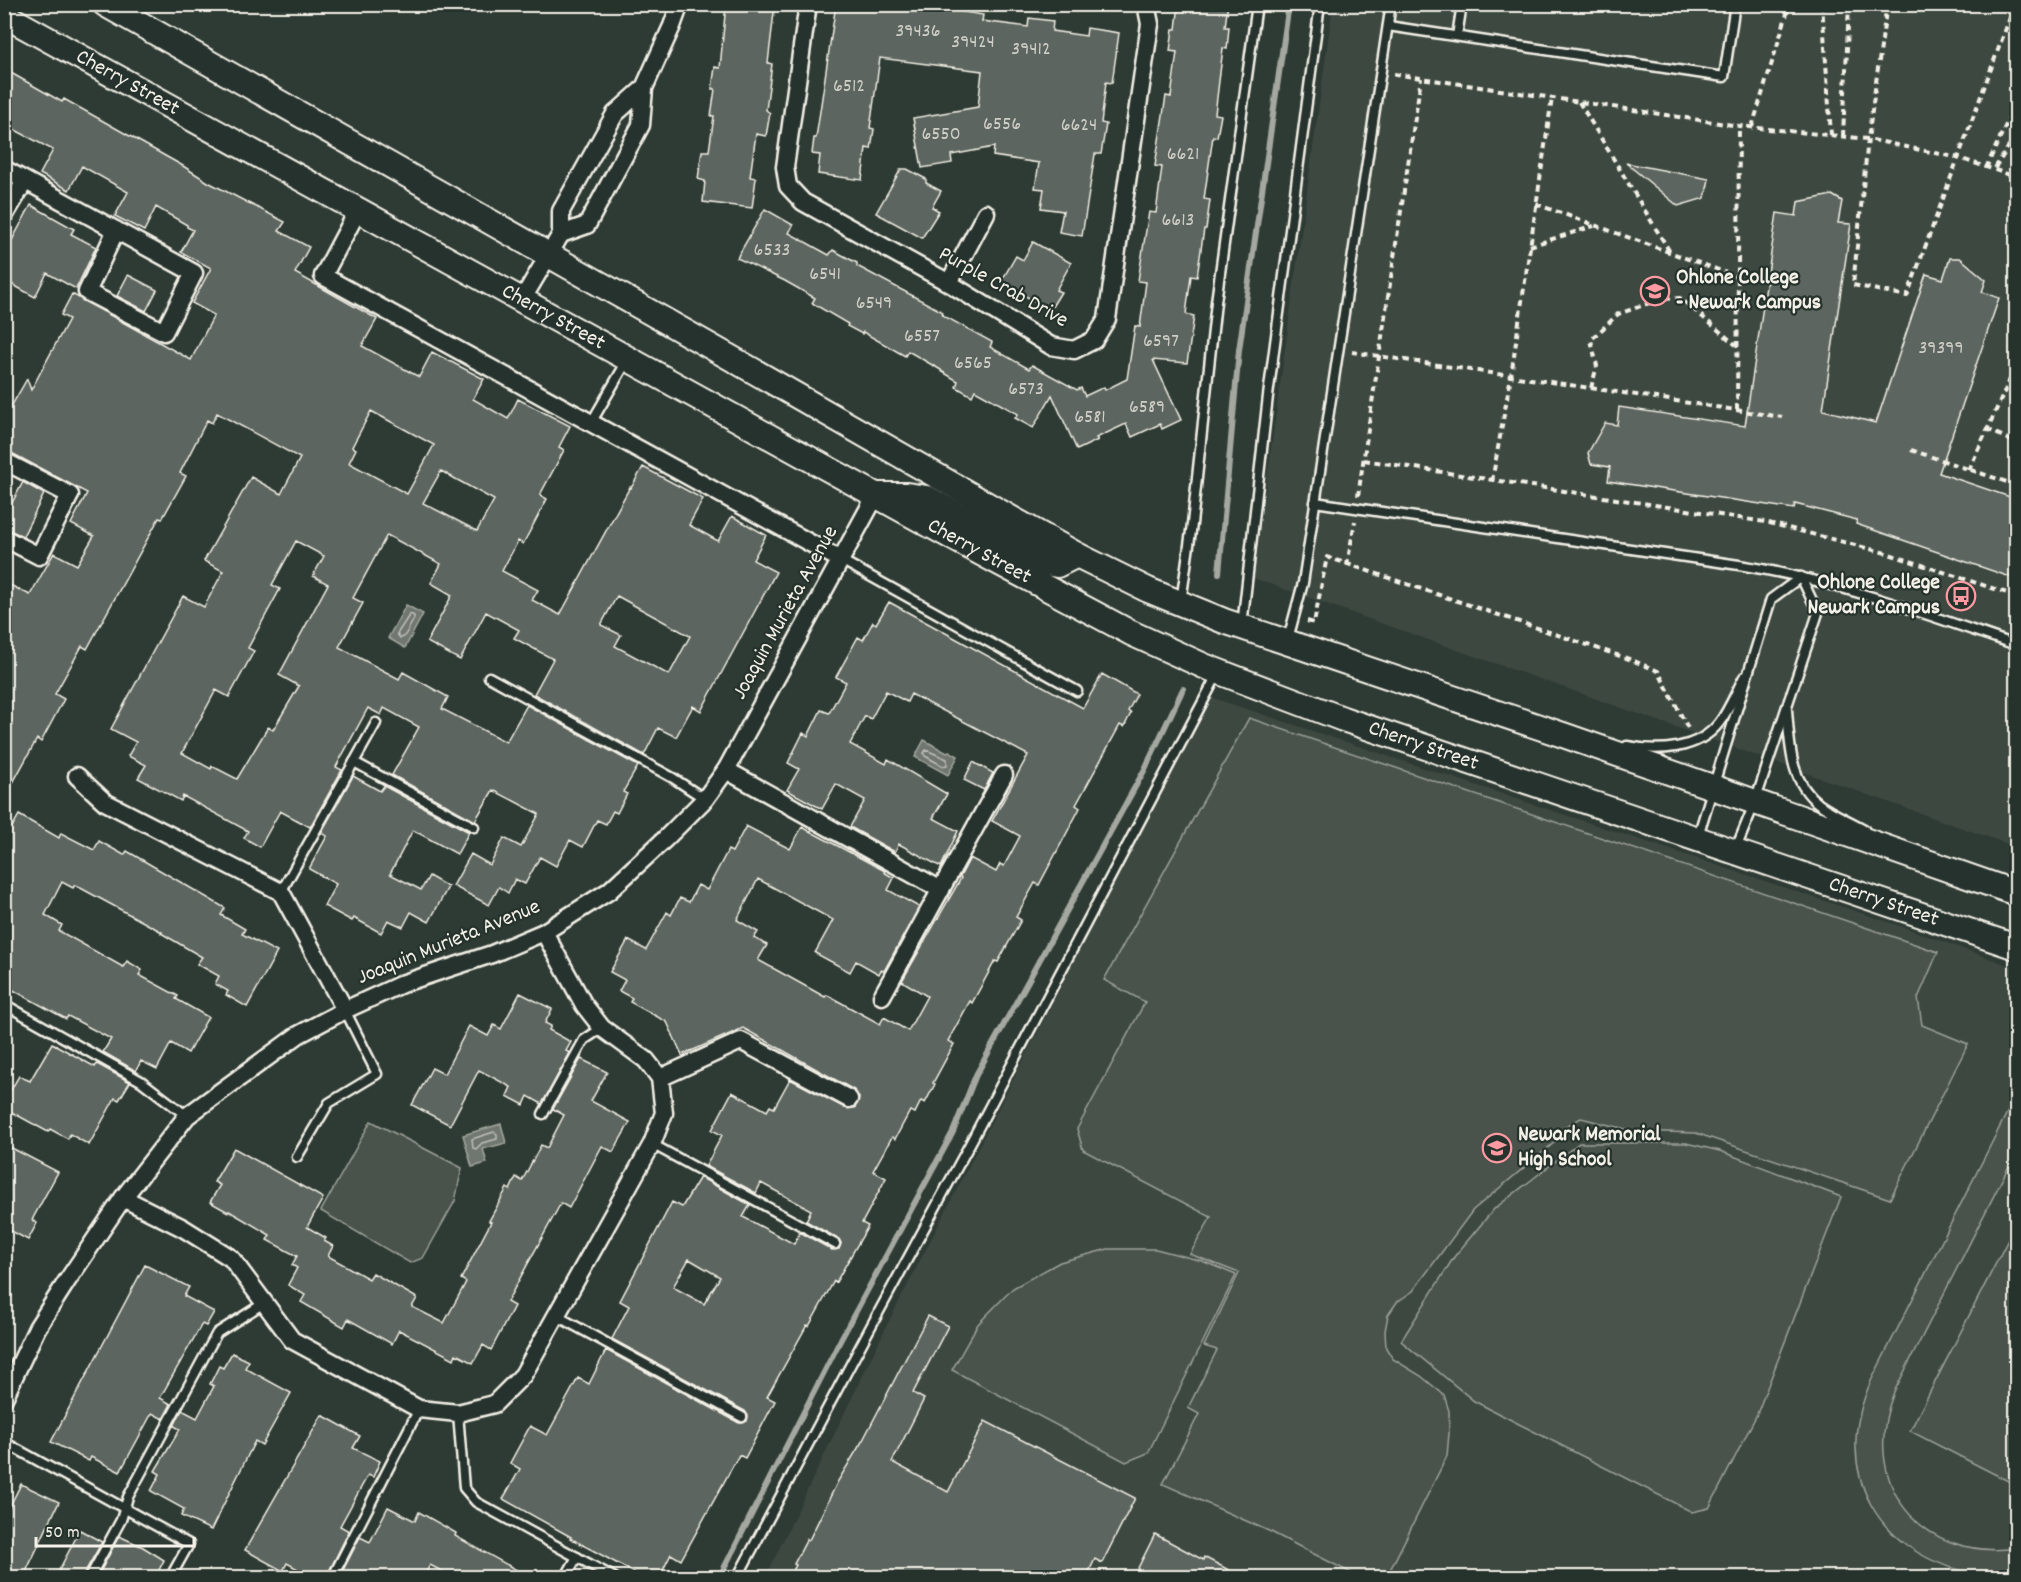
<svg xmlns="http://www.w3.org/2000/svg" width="2021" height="1582" viewBox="0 0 2021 1582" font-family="Dekko,sans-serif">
  <rect width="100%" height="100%" fill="#2e3b34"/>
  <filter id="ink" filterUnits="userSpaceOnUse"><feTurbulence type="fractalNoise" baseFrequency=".0167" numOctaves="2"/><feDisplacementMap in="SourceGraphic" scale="12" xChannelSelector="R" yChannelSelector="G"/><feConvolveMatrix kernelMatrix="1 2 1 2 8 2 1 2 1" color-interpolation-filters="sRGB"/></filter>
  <g filter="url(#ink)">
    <g fill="#3c4841">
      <path d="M1333,5H2016V847L1253,578Z"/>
      <path d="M1210,697L1906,928L2016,968V1577L765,1578L885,1329Z"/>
    </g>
    <g fill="#48524c" stroke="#9ea29a" stroke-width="1.5">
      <path d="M1249,718L1938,952L1918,998L1922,1025L1968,1044L1890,1199L1696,1133L1634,1131L1581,1118L1564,1127L1555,1142L1473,1210L1413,1291L1397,1302L1388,1315L1385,1331L1386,1348L1393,1359L1421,1376L1444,1395L1449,1411V1433L1447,1456L1388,1574L1378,1577H1359L1271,1532L1163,1484L1199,1414L1188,1408L1217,1350L1204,1346L1239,1273L1190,1254L1211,1217L1083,1150L1077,1129L1145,1002L1104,980Z"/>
      <path d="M2016,1095V1152L1894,1392C1858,1483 1920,1562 2016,1548V1574C1937,1582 1858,1532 1856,1448C1855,1424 1862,1402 1871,1381Z"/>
      <path d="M371,1121L462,1168L455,1201L423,1258L410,1263L321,1211Z"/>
      <path d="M1579,1143H1686L1720,1151L1841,1197L1757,1414L1709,1508L1692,1512L1474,1401L1401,1341L1454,1257L1494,1209Z"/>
      <path d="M2016,1224V1485L1910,1431Z"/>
      <path d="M1108,1249H1156L1202,1261L1236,1275L1148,1453L1126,1462L952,1370L978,1324L1013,1288L1060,1262Z"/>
    </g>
    <g fill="#6f7770" stroke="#a4a8a0" stroke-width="1.5">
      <path d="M406,605L423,614L405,648L388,638Z"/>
      <path d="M924,740L947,753L949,751L958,756L948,775L915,757Z"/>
      <path d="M501,1124L506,1143L483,1149L487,1163L472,1167L463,1135Z"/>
    </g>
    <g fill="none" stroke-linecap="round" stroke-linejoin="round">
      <g stroke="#bfc0b8" stroke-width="1.5">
        <path d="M410,614L414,616V619L404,637L400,638L397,634Z"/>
        <path d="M926,750L947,759V765L943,766L925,756L924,753Z"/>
        <path d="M494,1132L497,1134V1139L482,1143L476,1149L473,1148L472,1139Z"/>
      </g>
      <g stroke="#a4a8a0" stroke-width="6">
        <path d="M1219,573L1239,350L1289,4"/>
        <path d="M719,1578L841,1339L953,1132L976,1075L1145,769L1183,689"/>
      </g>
    </g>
    <g fill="#5c655e" stroke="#f4f1e8" stroke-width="1.5" fill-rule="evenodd">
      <path d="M726,4H775L768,63L772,64L766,110L770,113L766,136L756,134L750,177L756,178L752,208L703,202L705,181L698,179L702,151H709L714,116H711L715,89H712L715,67L720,68Z"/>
      <path d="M836,4H862L914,11V7L952,10L983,15L982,21L1028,27L1029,18L1053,21L1052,31L1086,36L1087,28L1119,33L1112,83L1106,82L1101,123L1106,124L1101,154H1095L1082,236L1059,232L1063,211L1041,208L1044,189L1035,188L1039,163L993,156L994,147L951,155L952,163L922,168L913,118L978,107L982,71L880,58L870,128L874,129L871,149L866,148L862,180L818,174L820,155L812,154L814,138H816Z"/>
      <path d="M1179,4H1228L1225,27H1229L1227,49L1223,48L1215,114L1221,115L1217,137L1213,136L1204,199L1210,200L1206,229H1204L1197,277L1191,276L1186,314L1194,316L1187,363L1153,360L1181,420L1162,429L1160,424L1132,437L1126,424L1096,438L1098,440L1077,450L1052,395L1033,428L1015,418L1018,414L975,390L972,396L956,387L958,381L941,371V370L908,351L905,356L863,332L862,334L847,326L848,324L812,303L815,298L785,281L737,258L765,209L793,225L789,233L829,255L833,250L857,263V266L943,312L942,315L992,342L990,347L1029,369L1032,365L1077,390L1081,388L1085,396L1104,387L1105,390L1127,379L1135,326L1140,327L1146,282L1138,281L1143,249L1149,212L1156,213L1162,167L1155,166L1166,96L1171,97L1177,52L1170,51L1173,29H1176Z"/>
      <path d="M4,69L62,102L64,99L183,166L208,182L285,222L279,231L309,247L295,273L377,319L362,346L419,377L432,352L484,379L473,399L508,419L518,399L570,426L559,447L564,450L540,495L547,499L523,544L518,541L502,571L538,590L532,600L560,615L630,487L631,488L643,467L703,499L689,525L718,541L732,516L766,535L753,560L776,572L701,711L693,706L676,737L658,728L644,755L534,694L553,659L514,638L519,630L486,612L460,660L427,642L452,595L431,583L441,564L387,535L353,598L363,603L339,647L399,679L403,672L448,697L442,709L506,742L527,705L638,766L623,792L627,794L617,813L613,811L606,824L597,820L583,847L570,840L556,866L540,857L525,884L515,879L508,893L499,887L489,905L453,886L471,854L490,865L504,838L521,847L539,814L493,790L475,821L392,775L419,727L384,708L381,715L368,708L336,767L342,770L310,827L280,811L260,847L244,838L248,831L183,796L181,801L138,778L146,765L128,756L136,742L111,729L183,596L204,607L220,577L223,571L204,561L251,477L281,494L300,458L217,413L212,423L207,420L180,473L186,476L162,519L159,518L87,649L82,646L55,694L64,699L41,742L37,739L4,799V582L30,595L54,553L77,565L94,536L71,524L87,493L4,449V419L27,379L31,390L69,319L61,315L72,294L191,360L214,315L192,303L211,268L181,252L193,230L187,227V225L156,207L144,231L115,216L128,192L82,166L69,190L40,174L53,150L4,124ZM371,411L434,445L407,494L349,463L356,449L352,447ZM441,471L494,500L477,531L423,503ZM296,541L324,556L313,576L328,584L279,675L299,686L273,730L268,727L237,779L212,766L211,769L182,753L216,690L229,697L254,651L248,648L280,589L272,585ZM617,596L690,636L669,675L615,646L621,635L601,625Z"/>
      <path d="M1626,163L1709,179L1705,198L1678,206Z"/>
      <path d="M901,169H907L926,179V183L941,191L932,207L939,211L922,238L876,213Z"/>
      <path d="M1832,195L1842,201L1838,223L1851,224L1823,410L1876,423L1926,274L1943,279L1950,258H1960L1986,280L1982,292L1999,298L1939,473L2016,499V579L1856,524L1857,520L1795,504L1794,509L1608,481L1610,467L1591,464L1588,453L1605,423L1617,425L1619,407L1745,426L1777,213L1796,216L1798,202Z"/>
      <path d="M31,205L74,229L71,234L96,247L76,289L47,273L35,297L4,280V255Z"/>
      <path d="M1033,242L1071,263L1056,290L1061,292L1050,310L1001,282L1016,256L1023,260Z"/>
      <path d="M128,275L157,290L146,311L117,296Z"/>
      <path d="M23,482L44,494L23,536L4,528V518Z"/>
      <path d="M889,602L1083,708L1102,674L1137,694L1128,711L1131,713L1124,727L1120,725L1076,805L1080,808L1039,885L1035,883L1016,917L1021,920L998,962L995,961L972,1003L970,1001L948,1041L954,1044L933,1083L935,1084L925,1103L921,1101L915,1113L910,1111L895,1139L892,1137L873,1171L886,1178L862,1223L868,1226L836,1282L834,1281L809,1326L807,1325L767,1397L775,1401L745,1458L739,1455L681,1560L671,1554L659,1578H644L570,1538L571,1537L503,1499L520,1469L510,1463L530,1426L547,1435L578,1378L589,1384L606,1350L739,1423H743L747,1421L748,1416L745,1411L612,1339L629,1306L620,1301L672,1202L682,1207L700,1177L750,1205L743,1217L794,1244L800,1232L832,1250L839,1249L841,1243L839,1239L806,1221L811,1210L761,1183L756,1193L706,1166L722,1135L712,1130L732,1092L767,1111L770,1106L774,1108L790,1079L845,1108H855L859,1098L854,1090L743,1028L682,1055L667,1022L630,1002L632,998L619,991L625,980L610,972L628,940L646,950L667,912L671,915L680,898L689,902L698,885L707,890L728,850L732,852L746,826L790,849L802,827L885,871L884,872L894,878L888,890L919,907L884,971L881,970L879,974L856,961L850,972L815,953L833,920L758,879L737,920L758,932L754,938L767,945L758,960L825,997L827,995L880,1024L884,1017L908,1031L927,996L902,981L961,878L960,877L970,858L996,872L1000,864L1004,866L1020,836L992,821L1028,755L911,694L907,702L886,691L871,719L865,716L850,744L886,764L888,759L947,794L933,818L958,831L941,867L899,844L895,852L850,827L865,800L836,784L822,809L787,790L799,769L788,763L803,733L808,736L821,710L829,713L846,682L836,677L858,637L863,640L873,622L876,624ZM689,1259L720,1277L704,1304L673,1287Z"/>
      <path d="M973,762L993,773L984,790L964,780Z"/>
      <path d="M353,776L380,791L384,786L469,832L457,854L413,830L390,874L421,890L429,876L448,887L429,922L411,912L403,927L388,920L381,933L354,918L352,921L324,906L336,884L309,869L327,836L321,833Z"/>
      <path d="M19,815L59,838L61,833L94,850L99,841L124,855L127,851L225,908L221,915L245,929L242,934L277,952L247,1007L226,995L228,991L215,984L219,976L197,964L202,957L161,933L162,932L75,885L73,888L62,882L45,915L62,925L59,931L123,967L127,961L142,970L139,975L178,996L176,999L208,1017L188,1053L171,1043L157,1069L141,1061L136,1071L103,1052L111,1039L68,1016L66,1019L4,985V841Z"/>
      <path d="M520,993L552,1009L545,1023L551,1026L549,1030L571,1042L566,1051L570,1053L542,1104L528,1096L524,1105L507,1096L511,1087L479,1070L450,1125L412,1105L432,1068L444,1074L469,1026L488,1036L494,1025L501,1029Z"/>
      <path d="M52,1043L95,1067L97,1064L130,1082L119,1100L115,1098L89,1145L70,1134L68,1139L50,1129L48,1132L4,1108V1102L19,1076L30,1081Z"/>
      <path d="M581,1059L607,1072L591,1101L630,1122L613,1152L602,1146L569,1208L561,1203L507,1302L514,1306L491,1350L483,1345L473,1363L456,1354L454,1359L399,1330L392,1344L348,1319L344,1327L301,1302L305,1295L288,1285L297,1268L292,1265L297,1256L267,1240L270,1235L229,1211L228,1212L210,1202L220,1185L214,1182L234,1148L323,1198L307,1227L326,1238L324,1241L333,1246L328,1256L369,1279L373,1273L417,1298L412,1307L444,1323L466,1282L461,1279L491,1222L489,1221L507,1188L510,1190L516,1177L522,1181L541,1145L547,1148L564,1115L553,1109Z"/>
      <path d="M4,1144L58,1172L32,1220L37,1223L28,1240L4,1227Z"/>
      <path d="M145,1265L189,1287L184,1296L214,1312L206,1326L202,1324L160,1398L171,1404L163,1419L152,1413L120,1472L91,1457L89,1461L51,1442Z"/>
      <path d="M928,1316L948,1326L913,1393L924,1399L892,1462L948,1492L985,1421L1135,1498L1102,1563L1095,1559L1086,1578H789L796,1565L794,1564L807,1539L809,1540L838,1481L863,1440Z"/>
      <path d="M232,1353L249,1361L245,1368L291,1393L262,1445L255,1441L211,1530L181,1516L184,1509L151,1491L160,1474L155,1471L180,1429L174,1426L182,1410L197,1418L214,1386L210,1384L219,1366L223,1368Z"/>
      <path d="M322,1415L360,1436L353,1448L380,1461L373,1477L368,1475L340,1526L349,1531L326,1578H314L287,1563L283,1571L245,1550Z"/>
      <path d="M21,1484L59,1502L23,1578H4V1518Z"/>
      <path d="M388,1507L415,1521L419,1512L456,1533L455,1536L531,1578H455L430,1565L423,1578H339L360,1537L370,1542Z"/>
      <path d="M80,1530L102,1542L85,1572V1578H55Z"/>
      <path d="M1155,1534L1203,1560L1204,1557L1244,1578H1133Z"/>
      <path d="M119,1536L143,1547L164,1560L155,1578H97Z"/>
    </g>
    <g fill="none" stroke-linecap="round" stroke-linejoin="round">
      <g stroke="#f4f1e8" stroke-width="13">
        <g id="lane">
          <path d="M1388,26L1724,77L1735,4"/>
          <path d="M1457,36L1462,4"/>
          <path d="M591,423L627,361"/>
          <path d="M1315,502L1739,565C1834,580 1925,614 2016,645"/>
          <path d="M841,560L1077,691"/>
          <path d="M1181,602L1192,524L1216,302L1257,4"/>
          <path d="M1242,626L1268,396L1320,4"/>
          <path d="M1288,639L1303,583L1391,4"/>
          <path d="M489,677L673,778L705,799"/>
          <path d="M1787,710C1790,744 1789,781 1819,804C1833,814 1850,821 1864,829"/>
          <path d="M1627,746C1658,752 1698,750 1719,723C1729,710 1736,692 1744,677"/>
          <path d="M354,762L474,827"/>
          <path d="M1698,836L1771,599L1801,577"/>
          <path d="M1735,851L1755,802L1818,613L1801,577"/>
          <path d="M281,892L376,723"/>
          <path d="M4,1004L141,1081L187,1116"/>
          <path d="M543,1114L584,1040L602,1028"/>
          <path d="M652,1144L835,1244"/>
          <path d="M297,1157L329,1103L377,1074L345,1010"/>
          <path d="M557,1316L742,1417"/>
          <path d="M458,1413L464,1488L476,1502L615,1578"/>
          <path d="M4,1442L189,1544L170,1578"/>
          <path d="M91,1575L121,1520L128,1497L217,1333L264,1303"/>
          <path d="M332,1578L419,1409"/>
          <path d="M565,1578L577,1557"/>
          <path d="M737,1578L869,1330L972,1140L1217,675"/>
        </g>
      </g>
      <g stroke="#f4f1e8" stroke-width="21">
        <g id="street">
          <path d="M808,4L785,167L788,186L803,202L949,283L1051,346L1074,350L1094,340L1107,319L1150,24L1146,4"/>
          <path d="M4,169L194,273L164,332L87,292L116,230"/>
          <path d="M358,210L323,276L841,560"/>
          <path d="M4,216L25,181"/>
          <path d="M561,234L587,225L641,125L644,88L672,26L680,4"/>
          <path d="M949,283L986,213"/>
          <path d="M522,300L561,234V211L615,114L644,88"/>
          <path d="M4,461L70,495L39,556L4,538"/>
          <path d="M726,770L941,890"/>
          <path d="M77,776L105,802L281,892L345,1010"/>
          <path d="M882,996L1004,775"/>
          <path d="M660,1078L741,1041L849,1099"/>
          <path d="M123,1198L183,1228L231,1258L292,1340L419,1409L458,1413L494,1404L523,1375L652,1144L664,1113L660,1078L646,1060L602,1028L584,1005L544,932"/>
          <path d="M4,1398L37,1328L67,1281L123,1198L187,1116L298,1035L345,1010L404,983L492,954L544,932L609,891L664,840L705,799L726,770L876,495"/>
        </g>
      </g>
      <g stroke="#f4f1e8" stroke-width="28">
        <g id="secondary">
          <path d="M105,4L731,358L1012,519L1077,555L1148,590L1224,621L1566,736L2016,893"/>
          <path id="s1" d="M4,15L979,552L1131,633L1204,666L1277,694L1343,719L2016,947"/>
          <path d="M880,495H907L927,498L1045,563L1057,565L1077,555"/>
        </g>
      </g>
      <g stroke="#f4f1e8" stroke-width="4" stroke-dasharray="6 4.5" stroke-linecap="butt">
        <path d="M1822,4L1831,135"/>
        <path d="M1887,4L1868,139L1853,285L1907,296L2015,4"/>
        <path d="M1394,74L1739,126L1868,139L1959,158L2016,177"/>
        <path d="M1579,102L1670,252"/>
        <path d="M1752,127L1790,4"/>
        <path d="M1843,136L1849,4"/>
        <path d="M1986,168L2016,103"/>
        <path d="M1995,168L2016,135"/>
        <path d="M1536,204L1738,277"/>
        <path d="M1530,246L1594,226"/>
        <path d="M1352,352L1782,417"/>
        <path d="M1591,388L1597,366L1591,340L1618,314L1661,299L1680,298L1736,345"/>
        <path d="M1737,410L1739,126"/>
        <path d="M1987,429L2016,443"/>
        <path d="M1911,450L2016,485"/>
        <path d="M1364,460L1765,522L1886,553L2016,596"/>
        <path d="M1969,470L2016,366"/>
        <path d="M1492,481L1511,376L1552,98"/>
        <path d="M1358,496L1421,78"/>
        <path d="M1347,565L1355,521"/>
        <path d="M1307,621L1314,623L1327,557L1629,659L1658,671L1689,730"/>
      </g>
      <use href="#lane" stroke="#26332d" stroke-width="8"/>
      <use href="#street" stroke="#26332d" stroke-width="16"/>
      <use href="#secondary" stroke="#26332d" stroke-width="24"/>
    </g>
  </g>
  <defs>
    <g id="university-ring" transform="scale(1.5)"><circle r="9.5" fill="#26332d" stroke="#ff9aa2" stroke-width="1.5"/><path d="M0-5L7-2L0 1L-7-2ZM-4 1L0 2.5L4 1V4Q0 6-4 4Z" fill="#ff9aa2"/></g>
    <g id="bus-ring" transform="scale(1.5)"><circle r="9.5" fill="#26332d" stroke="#ff9aa2" stroke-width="1.5"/><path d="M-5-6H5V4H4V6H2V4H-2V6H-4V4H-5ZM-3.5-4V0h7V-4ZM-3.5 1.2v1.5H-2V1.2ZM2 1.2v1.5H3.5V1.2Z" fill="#ff9aa2"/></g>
    <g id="school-ring" transform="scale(1.5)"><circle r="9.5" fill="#26332d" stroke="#ff9aa2" stroke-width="1.5"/><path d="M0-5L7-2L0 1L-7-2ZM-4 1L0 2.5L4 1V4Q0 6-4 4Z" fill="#ff9aa2"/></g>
  </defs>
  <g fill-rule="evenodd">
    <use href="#university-ring" x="1655" y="291"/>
    <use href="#bus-ring" x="1961" y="596"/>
    <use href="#school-ring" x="1497" y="1148"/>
  </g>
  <g text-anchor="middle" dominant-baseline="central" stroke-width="4.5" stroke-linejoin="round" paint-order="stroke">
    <g font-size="20" fill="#cecec6">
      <text x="918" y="32">39436</text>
      <text x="973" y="43">39424</text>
      <text x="1031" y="50">39412</text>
      <text x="849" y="87">6512</text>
      <text x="1002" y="125">6556</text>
      <text x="1079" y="126">6624</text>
      <text x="941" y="135">6550</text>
      <text x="1183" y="155">6621</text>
      <text x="1178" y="221">6613</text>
      <text x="772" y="251">6533</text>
      <text x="825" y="275">6541</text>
      <text x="874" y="304">6549</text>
      <text x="922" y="337">6557</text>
      <text x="1161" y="342">6597</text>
      <text x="1941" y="349">39399</text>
      <text x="973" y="364">6565</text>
      <text x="1026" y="390">6573</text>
      <text x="1147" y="408">6589</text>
      <text x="1090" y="418">6581</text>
    </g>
    <g font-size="22" fill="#f4f1e8" stroke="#26332d">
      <text stroke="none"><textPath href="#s1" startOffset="141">Cherry Street</textPath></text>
      <text transform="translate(1003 288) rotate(29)">Purple Crab Drive</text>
      <text stroke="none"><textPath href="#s1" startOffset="627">Cherry Street</textPath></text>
      <text stroke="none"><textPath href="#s1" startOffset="1113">Cherry Street</textPath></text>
      <text transform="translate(786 613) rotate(-61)">Joaquin Murieta Avenue</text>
      <text stroke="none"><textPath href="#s1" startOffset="1599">Cherry Street</textPath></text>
      <text stroke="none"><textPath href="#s1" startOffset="2085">Cherry Street</textPath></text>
      <text transform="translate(449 943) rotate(-22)">Joaquin Murieta Avenue</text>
    </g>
    <g font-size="22" font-weight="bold" fill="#f4f1e8" stroke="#26332d" text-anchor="start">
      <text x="1676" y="278">Ohlone College<tspan x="1676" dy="25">- Newark Campus</tspan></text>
      <text x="1940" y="583" text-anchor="end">Ohlone College<tspan x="1940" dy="25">Newark Campus</tspan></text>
      <text x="1518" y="1135">Newark Memorial<tspan x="1518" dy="25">High School</tspan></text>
    </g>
  </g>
  <rect width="2021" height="1582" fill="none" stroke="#26332d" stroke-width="24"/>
  <rect x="12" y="12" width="1997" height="1558" fill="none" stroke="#f4f1e8" stroke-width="2" filter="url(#ink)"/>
  <path d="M36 1537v9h158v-9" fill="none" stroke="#f4f1e8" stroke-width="3"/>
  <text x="45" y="1537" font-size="18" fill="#f4f1e8" stroke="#26332d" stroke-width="4.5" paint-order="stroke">50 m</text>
</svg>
